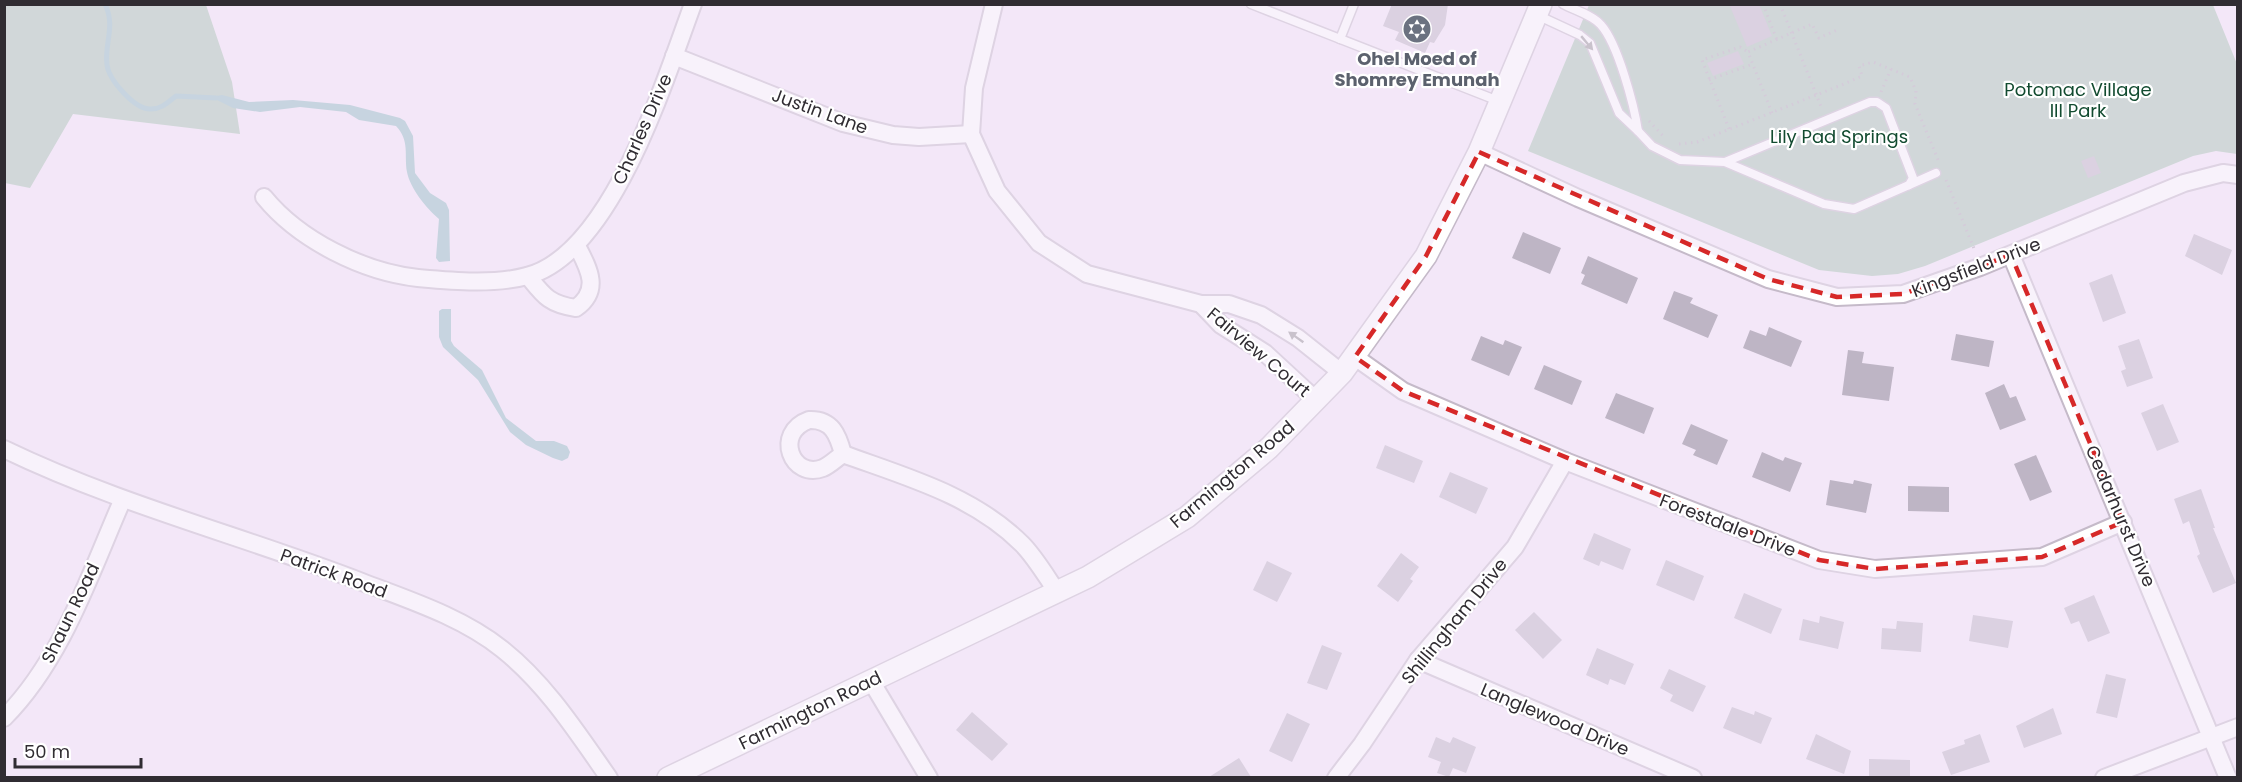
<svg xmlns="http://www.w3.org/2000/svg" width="2242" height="782" viewBox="0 0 2242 782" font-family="Poppins,sans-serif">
  <rect width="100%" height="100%" fill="#f3e7f8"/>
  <g fill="#a8c4b3">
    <path d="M4,5H206L232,82L240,134L73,114L30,188L5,183Z"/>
    <path d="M1589,5H2213L2237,64V154L2216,151L2193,156L1925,266L1898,274L1872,276L1819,270L1528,151Z"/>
  </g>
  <g fill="#93bcc3">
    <path d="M222,95L249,102L293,100L350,105L400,118L405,121L413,136L415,173L430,193L446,203L449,210L450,261L439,262L436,258L439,219C426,208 410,188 407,172C404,154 410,141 396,126L359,120L346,112L300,107L260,112L233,108L211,97Z"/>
    <path d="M442,309H451V341L454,346L482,370L506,418L536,441H554L567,446L570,452L568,458L562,461L553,458L526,445L510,432L478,380L443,347L439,337V311Z"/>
  </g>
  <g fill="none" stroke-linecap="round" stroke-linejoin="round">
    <path stroke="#93bcc3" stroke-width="5" d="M105,4C116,27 104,43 107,65C109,80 135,110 151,109C162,109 168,102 176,96L216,98"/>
  </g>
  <g fill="#beb5c5">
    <path d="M1392,4H1448L1445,25L1434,43L1430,42L1425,53L1395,40L1399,32L1383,26Z"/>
    <path d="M1729,4H1759L1772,36L1747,47Z"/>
    <path d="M1738,51L1744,64L1713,76L1707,63Z"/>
    <path d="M2094,156L2101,173L2088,178L2081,161Z"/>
    <path d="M1523,232L1561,248L1550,274L1512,258Z"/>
    <path d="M2194,234L2232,250L2222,275L2185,256Z"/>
    <path d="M1588,256L1638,278L1627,304L1581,284L1585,275L1581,273Z"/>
    <path d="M2112,274L2126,313L2103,322L2089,283Z"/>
    <path d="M1674,291L1693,298L1690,303L1718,315L1708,338L1663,319Z"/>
    <path d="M1769,327L1802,341L1791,367L1743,348L1750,330L1766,336Z"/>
    <path d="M1956,334L1994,341L1989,367L1951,360Z"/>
    <path d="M1481,336L1503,345L1505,340L1522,347L1509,376L1471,360Z"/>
    <path d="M2139,339L2153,378L2127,387L2121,371L2126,369L2118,346Z"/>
    <path d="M1848,350L1864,352L1862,363L1894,367L1889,401L1842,395Z"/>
    <path d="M1544,365L1582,381L1572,405L1534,389Z"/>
    <path d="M2004,384L2010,398L2016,396L2026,420L2000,430L1985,393Z"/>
    <path d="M1616,393L1654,408L1644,434L1605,418Z"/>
    <path d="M2163,404L2179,442L2157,451L2141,413Z"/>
    <path d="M1691,424L1728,440L1717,465L1693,455L1696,450L1682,444Z"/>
    <path d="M1385,445L1423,461L1414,483L1376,468Z"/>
    <path d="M1762,452L1783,461L1785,457L1802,463L1790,492L1752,477Z"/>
    <path d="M2036,455L2052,492L2030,501L2014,464Z"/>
    <path d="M1450,472L1488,488L1476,514L1439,497Z"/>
    <path d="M1830,480L1853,484L1854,480L1872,484L1866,513L1826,505Z"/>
    <path d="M1908,486L1949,487V512L1908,511Z"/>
    <path d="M2201,489L2215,528H2213L2236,583L2213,593L2197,556L2200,554L2189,521L2183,524L2174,499Z"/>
    <path d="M1594,533L1631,549L1623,570L1601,561L1599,566L1583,559Z"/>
    <path d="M1401,553L1419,567L1410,579L1413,581L1398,602L1377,586Z"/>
    <path d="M1666,560L1704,576L1694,601L1656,585Z"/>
    <path d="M1267,561L1292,573L1277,602L1253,590Z"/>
    <path d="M1744,593L1782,609L1771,634L1734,618Z"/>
    <path d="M2094,595L2110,633L2088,642L2079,621L2071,624L2064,608Z"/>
    <path d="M1534,612L1562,640L1543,659L1515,630Z"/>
    <path d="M1973,615L2013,621L2008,648L1969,641Z"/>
    <path d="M1820,616L1844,622L1838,649L1799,640L1803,619L1819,623Z"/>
    <path d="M1897,621L1923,623L1921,652L1881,649L1882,628L1896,629Z"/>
    <path d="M1322,645L1342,653L1327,690L1307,683Z"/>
    <path d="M1597,648L1634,664L1625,685L1610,679L1608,685L1586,675Z"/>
    <path d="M1669,669L1706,686L1693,712L1670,701L1673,695L1660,688Z"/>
    <path d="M2106,674L2126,679L2117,718L2096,713Z"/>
    <path d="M1732,707L1754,715L1755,711L1772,718L1761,744L1723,728Z"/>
    <path d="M2053,708L2062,734L2024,748L2016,726Z"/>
    <path d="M972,712L1008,744L992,761L956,730Z"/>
    <path d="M1287,713L1310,724L1292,762L1269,751Z"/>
    <path d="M1816,734L1851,751L1844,774L1806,759Z"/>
    <path d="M1980,734L1990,762L1951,775L1942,752L1965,744L1964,740Z"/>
    <path d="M1436,737L1450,743L1453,737L1476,747L1466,773L1453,768L1449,777L1437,773L1441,762L1428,757Z"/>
    <path d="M1239,758L1251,777H1209Z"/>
    <path d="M1869,759L1910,760V777H1869Z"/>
  </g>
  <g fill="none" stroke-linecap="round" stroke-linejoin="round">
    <g stroke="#c5bac9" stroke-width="11">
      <g id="service">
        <path d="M1251,4L1501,102"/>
        <path d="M1537,15L1580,35L1590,43L1619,113L1638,131C1634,105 1618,44 1601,25C1593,15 1574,10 1563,4"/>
        <path d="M1340,39L1354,4"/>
        <path d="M1638,131L1652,146L1680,160L1725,162L1824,204L1854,209L1909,185L1913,178L1886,108L1877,102H1870L1725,162"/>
        <path d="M1909,185L1936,173"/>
      </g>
    </g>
    <g stroke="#c5bac9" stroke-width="20">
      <g id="minor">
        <path d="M994,4L974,88L971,134L997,191L1039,243L1087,274L1201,304H1229L1261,315L1298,338L1342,373"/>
        <path d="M674,56L843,123L893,135L919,137L971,134"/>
        <path d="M1479,152L1578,198L1768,279L1837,297L1903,294L1980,267L2184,183L2223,173L2238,175"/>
        <path d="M264,197C299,240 363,272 418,278C452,281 494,285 527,276C612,254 665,79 693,4"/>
        <path d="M2011,255L2228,778"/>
        <path d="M528,276C544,296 549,304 576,308C601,290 589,269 577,246"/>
        <path d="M1201,304L1221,325L1265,353L1317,401"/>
        <path d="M1355,357L1403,391L1565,461L1819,560L1875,569L2042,557L2123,522"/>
        <path d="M809,420C832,419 838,435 843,454C837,458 830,465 823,468C792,480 773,433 809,420Z"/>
        <path d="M4,449C120,505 243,536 362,582C409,600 462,617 502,649C546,684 576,731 609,778"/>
        <path d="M843,454C906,477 973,495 1022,544C1035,557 1046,576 1057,592"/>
        <path d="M1418,660L1693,778"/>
        <path d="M871,681L929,778"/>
        <path d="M4,718C62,660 90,574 122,501"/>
        <path d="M1336,778L1362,744L1418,660L1515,547L1565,461"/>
        <path d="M2104,778L2238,727"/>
      </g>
    </g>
    <g stroke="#c5bac9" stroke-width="24">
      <path id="tertiary" d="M668,778L1088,577L1187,517L1269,448L1342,373L1426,256L1479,152L1541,4"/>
    </g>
    <g stroke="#b1a8b5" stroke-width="3" stroke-dasharray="1.5 4.5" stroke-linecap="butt">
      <path d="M1763,4L1777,40"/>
      <path d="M1780,4L1822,109"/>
      <path d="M1709,80L1753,64"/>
      <path d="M1881,92L1891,69"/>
      <path d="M1772,113L1748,52L1812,24L1819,38L1837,30"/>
      <path d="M1649,121L1665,138"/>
      <path d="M1729,129L1702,60L1740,47L1748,52"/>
      <path d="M1679,144L1697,142L1844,84L1862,76L1859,66L1873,62L1910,77L1916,91L1915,104L1939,162"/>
      <path d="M1946,180L1975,251"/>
    </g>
    <use href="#service" stroke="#fff" stroke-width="8"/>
    <use href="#minor" stroke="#fff" stroke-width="16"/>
    <use href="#tertiary" stroke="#fff" stroke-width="21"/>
  </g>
  <defs><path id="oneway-solid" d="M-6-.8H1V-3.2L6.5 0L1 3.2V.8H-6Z" transform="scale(1.5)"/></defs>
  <g fill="#989698">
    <use href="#oneway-solid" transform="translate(1587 43) rotate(50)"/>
    <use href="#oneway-solid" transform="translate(1296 337) rotate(-145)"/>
  </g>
  <path d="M0 0H2242V782H0ZM1479,152L1768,279L1837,297L1903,294L2011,255L2123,522L2042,557L1875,569L1819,560L1403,391L1355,357L1426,256Z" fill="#f3e7f8" fill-opacity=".55" fill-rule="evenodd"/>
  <path fill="none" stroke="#d62828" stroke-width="4.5" stroke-dasharray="12 8" stroke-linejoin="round" d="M1479,152L1768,279L1837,297L1903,294L2011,255L2123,522L2042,557L1875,569L1819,560L1403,391L1355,357L1426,256Z"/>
  <defs>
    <g id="synagogue-disc" transform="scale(1.5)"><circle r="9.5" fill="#6b7280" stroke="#fff"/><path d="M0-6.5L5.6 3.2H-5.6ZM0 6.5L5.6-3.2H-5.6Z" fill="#fff"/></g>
  </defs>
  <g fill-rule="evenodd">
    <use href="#synagogue-disc" x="1417" y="29"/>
  </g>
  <g text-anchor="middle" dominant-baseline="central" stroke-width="4.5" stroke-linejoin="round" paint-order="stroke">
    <g font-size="18" font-weight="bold" fill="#5b616d" stroke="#fff">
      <text x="1417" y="58">Ohel Moed of<tspan x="1417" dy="21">Shomrey Emunah</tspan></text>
    </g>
    <g font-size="18" fill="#124b30" stroke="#fff">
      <text x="2078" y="89">Potomac Village<tspan x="2078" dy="21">III Park</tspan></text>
      <text x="1839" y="136">Lily Pad Springs</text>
    </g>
    <g font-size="18" fill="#302c32" stroke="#fff">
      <text transform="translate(820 111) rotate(20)">Justin Lane</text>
      <text transform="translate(642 129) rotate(-66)">Charles Drive</text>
      <text transform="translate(1976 267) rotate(-21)">Kingsfield Drive</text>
      <text transform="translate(1259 352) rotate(40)">Fairview Court</text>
      <text transform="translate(1232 474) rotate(-40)">Farmington Road</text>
      <text transform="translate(2121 516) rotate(67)">Cedarhurst Drive</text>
      <text transform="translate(1728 525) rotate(21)">Forestdale Drive</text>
      <text transform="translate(334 573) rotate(20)">Patrick Road</text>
      <text transform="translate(70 613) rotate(-64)">Shaun Road</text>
      <text transform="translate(1454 621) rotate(-51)">Shillingham Drive</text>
      <text transform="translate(810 710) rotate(-26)">Farmington Road</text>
      <text transform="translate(1555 719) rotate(23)">Langlewood Drive</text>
    </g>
  </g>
  <rect width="2242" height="782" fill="none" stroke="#302c32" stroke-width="12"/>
  <path d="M15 758v9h126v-9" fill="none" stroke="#302c32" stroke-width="3"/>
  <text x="24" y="758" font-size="18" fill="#302c32" stroke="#ffffff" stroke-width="4.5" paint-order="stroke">50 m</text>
</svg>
